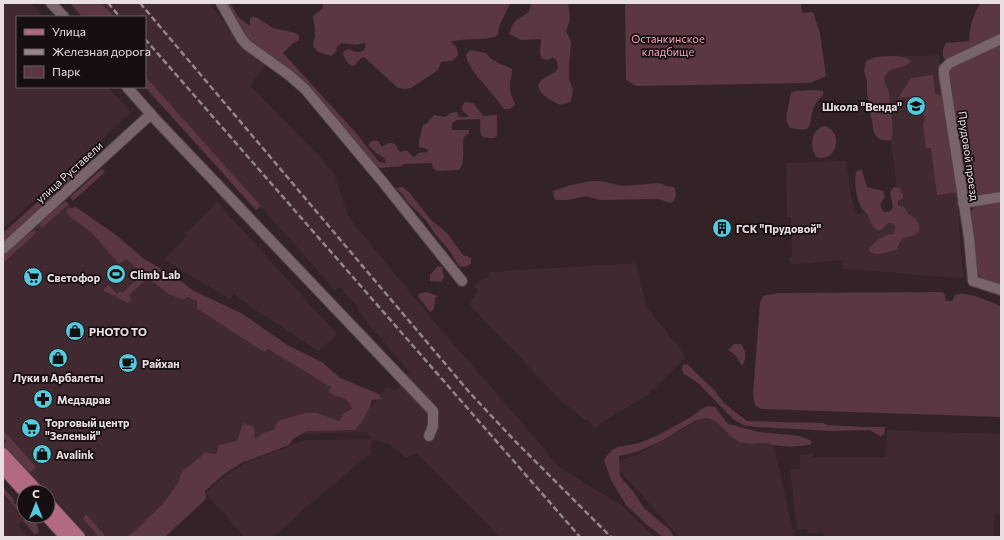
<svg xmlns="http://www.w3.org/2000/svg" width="1004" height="540" viewBox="0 0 1004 540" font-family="Commissioner,sans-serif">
  <rect width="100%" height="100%" fill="#332327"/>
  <g fill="#402930">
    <path d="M3,3H30L43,17H17V87H108L131,112L3,229Z"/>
    <path d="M101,3H210L238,42L266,64L250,86L319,156L334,173L349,218L437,325L512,411L559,467L621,505L655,537H499L416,453L405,458L389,444L372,440L371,453L310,504L273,537H245L205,493L225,476L245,463L274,452L305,440L371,439L368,432L302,434L253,449L148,537H88L55,498L34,479L3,445V256L65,201L101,235L184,292L373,406L386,387L396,391L409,372L358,311V307L340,287L335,290L145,76V17H115Z"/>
    <path d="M939,55L961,206L958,209L963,277L959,278L843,269L842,260L802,264H791L789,257H792L791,217H787L786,163L846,161L852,202L857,214L871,211L900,210L879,56Z"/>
    <path d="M217,202L337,334L319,351L258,312L234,294L230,299L164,260L187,235L185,233Z"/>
    <path d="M636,263L646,306L686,357L646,396L604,421L595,429L588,419L586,421L560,400L470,305L471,300L478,291L474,285L485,278H490L489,272Z"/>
    <path d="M708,415L743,443L773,441L794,537H679L620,471V462L621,460L639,454Z"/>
    <path d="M887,430L1001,434V513L994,514V536H1001V537H824L823,532L808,534L807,529L797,530L790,470L800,469V455L813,454V457H886Z"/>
    <path d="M3,493L25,519L18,526L28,537H3Z"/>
  </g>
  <g fill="#5b3742">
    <path d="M70,3H101L115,17H82Z"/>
    <path d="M226,3H230L239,18L250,26V19L252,17H256L273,28L296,33L299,36V40L292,44L283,53L356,133L379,162L386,163L384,158L376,153L368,145C371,141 373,140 378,141L382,147C388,143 391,141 397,146L398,150L401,152C407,149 409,152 413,157L416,156L418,153L428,152L427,149L419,147V140L423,125L427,123L434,115L445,117L451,113L457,112L459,117H469C466,113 461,112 462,106L465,102L473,103L482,114V116L497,115V136L495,138C477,139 481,135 480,119L457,120L452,123V130H469V133L464,137L463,141C463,149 465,164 459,170L438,171L433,168L432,163L403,164L402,166L382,168L374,167L280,65L243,35Z"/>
    <path d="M323,3H510C506,14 498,24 498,35C486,42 466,37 451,42L457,48L458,55L452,61L441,62L438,70L411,88L405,89L398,88L364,57L361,58L355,65L352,66L347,62L343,54L344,51L349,49C355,53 365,54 366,45L364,43L355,45L342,43L337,46L336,52L331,56L318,52C311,45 313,44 315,37C316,31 314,22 313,16L323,8Z"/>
    <path d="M530,3H568L570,20L566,31L571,42L569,67V79L573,90L571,101C566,104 561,106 556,103C549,99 530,89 543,79C548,75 555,74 558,68C558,67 557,62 557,61L553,57L548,60L542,59L540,53L541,39L521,40L509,34C511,29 512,23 517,20C524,14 532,14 530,3Z"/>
    <path d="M625,3H801L802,13L813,12L820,33L826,76L810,83L636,86L626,80Z"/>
    <path d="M981,3H1001V196C991,196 978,195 968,192L967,188C970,176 969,175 959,167V192L937,195L931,148H926L923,124L925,118L923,114L926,102L919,103L918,96L898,98L911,78L933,75L935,93L946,98L950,67C943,59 940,53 946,43L969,41C970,27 972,15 981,3Z"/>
    <path d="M470,50L486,53L490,58L500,64L506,66L512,69C513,76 509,82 510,89C510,95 514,99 515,105L510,109H504C494,93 468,71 466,55Z"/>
    <path d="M876,57C885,57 904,54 911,61C904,70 890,66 885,76C882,83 888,86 889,93C890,108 894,124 892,139L889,141L879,139L874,133L867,93V82L864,71L866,61Z"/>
    <path d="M145,76L261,206L256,210L145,87Z"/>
    <path d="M813,90L823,91V95C818,100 813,106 812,114C809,131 809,131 790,128L787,122L786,118L791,93L796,91Z"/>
    <path d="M824,126C843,129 839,164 816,157C810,146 810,131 824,126Z"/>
    <path d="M102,146L106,150L62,189L57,184Z"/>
    <path d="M102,169L105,172L73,201L70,197Z"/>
    <path d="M860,169L862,171L867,187L883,191L885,197L880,204L883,212H889L893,208L890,192L894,187L899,188L903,195V198L898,201V205L904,207C906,210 907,213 910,215C912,217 916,219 917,221C926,234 911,236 902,238L897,249C888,252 879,257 870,252L869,248C878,240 881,235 894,234L895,226L892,223H888L880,231C869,226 873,222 867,214C866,212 864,211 863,210C856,200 854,183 856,172Z"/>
    <path d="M592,181H600L623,186L660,183L667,186L674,187C677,192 677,200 671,203L658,199L600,200L586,196L568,200H556L554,198L553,191L571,185Z"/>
    <path d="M398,187H402L409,192L431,220L447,233L463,255L471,258V264L465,267L459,266L448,249L435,234L428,223L417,211L408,203L403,195L397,189Z"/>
    <path d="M51,190L56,195L3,242V233Z"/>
    <path d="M65,201L69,204L42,228L40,225L41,222Z"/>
    <path d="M998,201L1001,204V285C986,282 982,284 976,269L969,213L979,203Z"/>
    <path d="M76,207L116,235L144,259L174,276L194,291L241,313L289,346L322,362L340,378L379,394L381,399L372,400C369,410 363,422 355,430L307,431L293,439L289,445L241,463L224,474L205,491L206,499L165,537H128L163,504L178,483L181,473L205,453L216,454L219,445L237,441L243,423L254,427L255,439L263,433L274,430L278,421L305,413H317L340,421L343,414L352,409C348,395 338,399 329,392L331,387L268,349L264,352L213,319L197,309V301L187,297L183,300L169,294L148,278L129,295L131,300L128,303L104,291V288L109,285L117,294L120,291L122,293L143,274L126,259L119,264L93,234L66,213L67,209Z"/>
    <path d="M34,231L37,232L3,263V256L30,232Z"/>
    <path d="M438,266L442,267L444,277L441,282L430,281V275Z"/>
    <path d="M426,292L438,296L435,298L434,309L430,312L418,296L419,294Z"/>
    <path d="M941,292L944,293L946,301H952L955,295C967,290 989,302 1001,306V417L761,409L755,405L753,395L760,303L763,296L778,293Z"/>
    <path d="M734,344H741C746,350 747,359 742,366L736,356L728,350Z"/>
    <path d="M687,364L714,390L725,404L747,421L823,423L828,425L863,427H885L884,434L881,437L870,430L833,431L756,427L743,425L733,419L698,383L684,374L682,370L683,365Z"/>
    <path d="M708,406L715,407L728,424L759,432L800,436L812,441L810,445C801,446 792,447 782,446C777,446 772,444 767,443C759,443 748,445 740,442C728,437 718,418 706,418C693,419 677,433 665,439C650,447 636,453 619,456L620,475L622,479L633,491L644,508L670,530L674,537H663L647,525L626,505L611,480L604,460C616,441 625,448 642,442C656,437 677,425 689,418C696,414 701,408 708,406Z"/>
    <path d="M3,430L36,467L29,474L3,445L7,441L3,436Z"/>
    <path d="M3,487L15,501L13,502L18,507L20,506L24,511V516H29L37,525L39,532L35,535L23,521L25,519L3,493Z"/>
    <path d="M86,514L106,537H98L94,531L83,519Z"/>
  </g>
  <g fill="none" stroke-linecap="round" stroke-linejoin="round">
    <g stroke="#4c3e42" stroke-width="12">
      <g id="minor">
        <path d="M51,3L64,17"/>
        <path d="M221,3L241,38L247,45L289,75L305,89L382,181L462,281"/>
        <path d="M1001,39L950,63L944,69V75L969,237L973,281L1001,290"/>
        <path d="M127,87L156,120L433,411V426L429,436"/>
        <path d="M963,203L1001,197"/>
        <path d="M3,249L151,114"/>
      </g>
    </g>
    <g stroke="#4c3e42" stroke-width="14">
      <g id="major">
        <path d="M3,454L38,492"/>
        <path d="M3,468L25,492"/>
        <path d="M48,503L79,537"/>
        <path d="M47,516L66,537"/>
      </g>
    </g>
    <use href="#minor" stroke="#78646a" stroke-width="10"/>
    <use href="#major" stroke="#b26982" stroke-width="12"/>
    <g stroke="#94868a" stroke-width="2.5" stroke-dasharray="6 3" stroke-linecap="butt">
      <path d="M108,3L120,17"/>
      <path d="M140,3L470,393L515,441L611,537"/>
      <path d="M145,39L580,537"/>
    </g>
  </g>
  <defs>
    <g id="school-disc" transform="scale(1)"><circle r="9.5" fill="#54cadd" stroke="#160e10"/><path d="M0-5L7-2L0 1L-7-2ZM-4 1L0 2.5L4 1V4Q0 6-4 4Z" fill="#111"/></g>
    <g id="building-disc" transform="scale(1)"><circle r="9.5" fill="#54cadd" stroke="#160e10"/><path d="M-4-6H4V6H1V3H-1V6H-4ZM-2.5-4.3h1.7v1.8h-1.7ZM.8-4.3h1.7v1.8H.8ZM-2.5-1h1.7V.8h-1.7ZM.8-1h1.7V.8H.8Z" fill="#111"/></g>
    <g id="stadium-disc" transform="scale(1)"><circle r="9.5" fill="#54cadd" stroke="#160e10"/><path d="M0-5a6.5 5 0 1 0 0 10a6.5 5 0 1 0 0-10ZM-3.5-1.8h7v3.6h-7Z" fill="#111"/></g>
    <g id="supermarket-disc" transform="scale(1)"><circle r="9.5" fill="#54cadd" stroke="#160e10"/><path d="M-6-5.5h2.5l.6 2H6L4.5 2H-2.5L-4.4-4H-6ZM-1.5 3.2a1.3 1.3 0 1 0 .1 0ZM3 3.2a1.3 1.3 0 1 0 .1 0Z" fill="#111"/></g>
    <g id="shop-disc" transform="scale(1)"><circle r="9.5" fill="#54cadd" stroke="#160e10"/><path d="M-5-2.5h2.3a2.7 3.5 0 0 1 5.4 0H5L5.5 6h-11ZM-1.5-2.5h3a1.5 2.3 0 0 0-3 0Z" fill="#111"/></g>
    <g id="cafe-disc" transform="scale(1)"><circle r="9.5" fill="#54cadd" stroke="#160e10"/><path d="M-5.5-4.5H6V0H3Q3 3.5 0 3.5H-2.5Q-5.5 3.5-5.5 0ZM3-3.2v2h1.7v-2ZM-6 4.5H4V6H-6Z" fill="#111"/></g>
    <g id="pharmacy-disc" transform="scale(1)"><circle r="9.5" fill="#54cadd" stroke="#160e10"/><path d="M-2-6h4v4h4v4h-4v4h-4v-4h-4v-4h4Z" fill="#111"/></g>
  </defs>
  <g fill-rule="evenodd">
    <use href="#school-disc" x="916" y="106"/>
    <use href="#building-disc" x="722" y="228"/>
    <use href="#stadium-disc" x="116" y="274"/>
    <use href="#supermarket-disc" x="33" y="277"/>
    <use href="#shop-disc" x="75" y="331"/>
    <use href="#shop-disc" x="58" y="358"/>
    <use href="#cafe-disc" x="128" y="363"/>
    <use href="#pharmacy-disc" x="43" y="399"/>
    <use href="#supermarket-disc" x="31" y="428"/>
    <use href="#shop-disc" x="42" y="454"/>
  </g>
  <g text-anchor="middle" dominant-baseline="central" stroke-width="3.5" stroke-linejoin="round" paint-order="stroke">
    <g font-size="11" fill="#f9a1bd" stroke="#160e10">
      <text x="668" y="38">Останкинское<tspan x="668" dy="13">кладбище</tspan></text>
    </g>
    <g font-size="11" font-weight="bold" fill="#e9dee1" stroke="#160e10" text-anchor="start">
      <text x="902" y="106" text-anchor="end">Школа "Венда"</text>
      <text x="736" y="228">ГСК "Прудовой"</text>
      <text x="130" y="274">Climb Lab</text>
      <text x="47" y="277">Светофор</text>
      <text x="89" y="331">PHOTO TO</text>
      <text x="142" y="363">Райхан</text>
      <text x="58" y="377" text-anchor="middle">Луки и Арбалеты</text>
      <text x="57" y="399">Медздрав</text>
      <text x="45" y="422">Торговый центр<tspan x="45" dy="13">"Зеленый"</tspan></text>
      <text x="56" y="454">Avalink</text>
    </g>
    <g font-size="11" fill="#e9dee1" stroke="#160e10">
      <text transform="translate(969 156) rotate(82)">Прудовой проезд</text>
      <text transform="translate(69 172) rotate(-42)">улица Руставели</text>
    </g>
  </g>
  <rect width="1004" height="540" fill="none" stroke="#e9dee1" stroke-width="8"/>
  <rect x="16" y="16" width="130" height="72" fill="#160e10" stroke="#6a6164"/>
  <rect x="24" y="29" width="20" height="6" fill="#b26982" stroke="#6a6164"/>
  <text x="52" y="36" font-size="12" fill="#e9dee1">Улица</text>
  <rect x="24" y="49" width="20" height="6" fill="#94868a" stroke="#6a6164"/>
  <text x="52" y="56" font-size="12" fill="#e9dee1">Железная дорога</text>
  <rect x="24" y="66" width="20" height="12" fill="#5b3742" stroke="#6a6164"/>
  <text x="52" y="76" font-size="12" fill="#e9dee1">Парк</text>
  <g transform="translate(36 504)"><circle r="19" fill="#160e10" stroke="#6a6164"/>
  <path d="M0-3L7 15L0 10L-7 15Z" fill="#54cadd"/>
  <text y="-6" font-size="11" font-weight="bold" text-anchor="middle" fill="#e9dee1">С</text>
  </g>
</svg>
